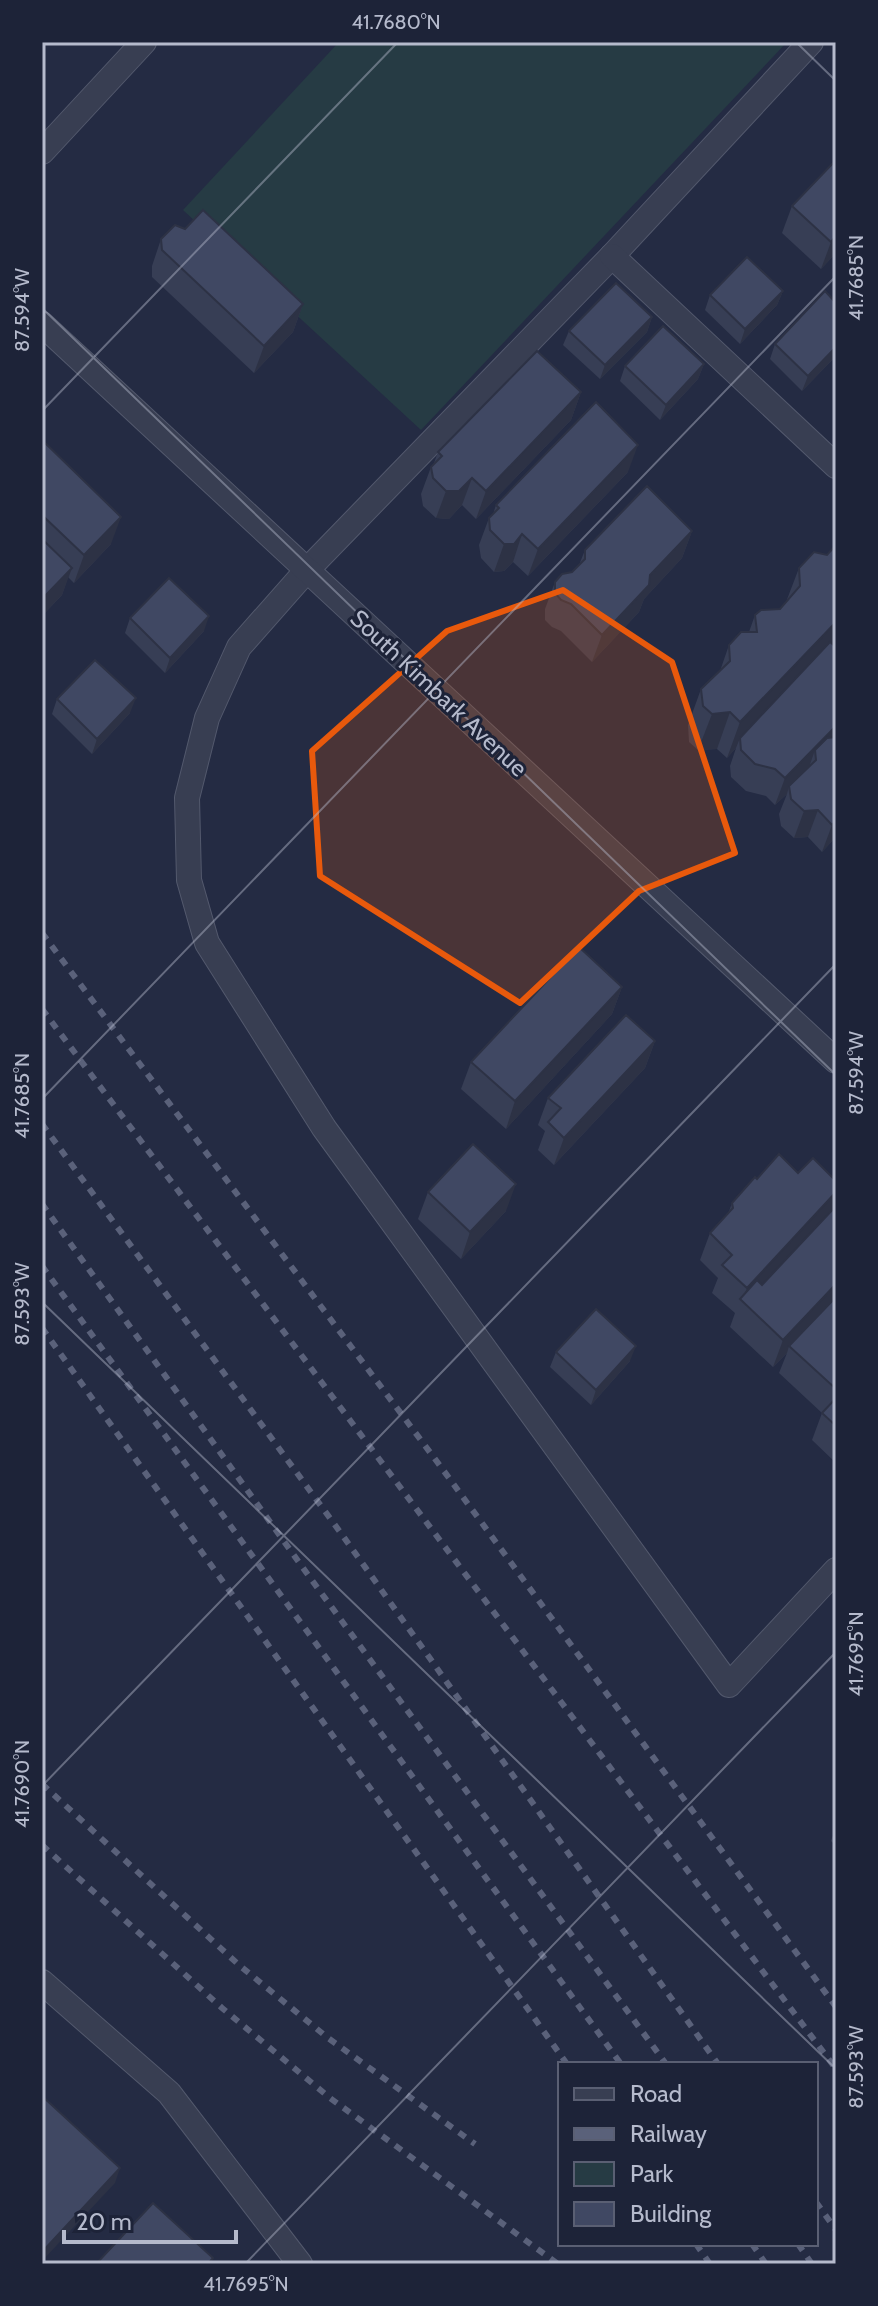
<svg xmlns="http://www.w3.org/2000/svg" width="878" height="2306" viewBox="0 0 878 2306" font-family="Cabin,sans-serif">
  <rect width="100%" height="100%" fill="#242b43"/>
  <path fill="#263b44" d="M339,42H787L421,430L183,210Z"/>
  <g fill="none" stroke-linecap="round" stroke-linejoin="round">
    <g stroke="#53596d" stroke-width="26">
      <g id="lane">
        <path d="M811,42L612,256L307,570L239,647L207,718L187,798L189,880L207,943L324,1128L729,1685L836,1570"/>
        <path d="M612,256L836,466"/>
      </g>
    </g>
    <g stroke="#53596d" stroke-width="26">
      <g id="street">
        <path d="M42,152L144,42"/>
        <path d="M42,324L836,1061"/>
        <path d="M42,1982L169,2093L300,2264"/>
      </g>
    </g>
    <use href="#lane" stroke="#383e52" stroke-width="24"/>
    <use href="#street" stroke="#383e52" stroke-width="24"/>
    <g stroke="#5a617a" stroke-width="6" stroke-dasharray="8 8" stroke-linecap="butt">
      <path d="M42,933L438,1463L836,2007"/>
      <path d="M42,1009L836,2069"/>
      <path d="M42,1124L343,1536L718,2064"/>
      <path d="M42,1204L303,1568L666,2064"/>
      <path d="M42,1266L621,2064"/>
      <path d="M42,1328L567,2064"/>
      <path d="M42,1784L239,1965L328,2038L475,2144"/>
      <path d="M42,1845L222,2008L330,2098L558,2264"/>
      <path d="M816,2202L836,2230"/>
      <path d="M696,2244L710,2264"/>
      <path d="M752,2244L766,2264"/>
      <path d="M798,2244L812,2264"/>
    </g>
  </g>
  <g fill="#373e55">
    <path d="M836,160V253L821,269L782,233L792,206Z"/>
    <path d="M161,239L303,304L293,332L254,373L152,277V266Z"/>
    <path d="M783,291L777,305L740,344L705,310L710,295Z"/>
    <path d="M836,303V356L802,391L770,359L775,344Z"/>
    <path d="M652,317L647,332L600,379L563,345L569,331Z"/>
    <path d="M704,364L698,379L660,420L620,381L625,366Z"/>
    <path d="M581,392L571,420L476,519L462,505L449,519L436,518L423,506L421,494L431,467L434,463L438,452Z"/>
    <path d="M42,440L111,544L74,583L68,577L62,595L42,616Z"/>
    <path d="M628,472L528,576L513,562L504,571L494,572L481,558L479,545L489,518L493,514L496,505Z"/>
    <path d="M692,531L682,558L644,599L639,612L592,662L561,631L552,627L545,620V609L555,582L572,572L579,565L585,550Z"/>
    <path d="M836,545V645L835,646L836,837L822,852L808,837L794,838L781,826L779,814L787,794L775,805L766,796L746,791L731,777L730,766L736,748L727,758L717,749L698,750L689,742L688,725L701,689L720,671L729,645L749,632L755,615L780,609L786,602L799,568L827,555Z"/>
    <path d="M130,618L204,631L165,673L125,633Z"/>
    <path d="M57,699L130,713L92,754L52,714Z"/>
    <path d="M622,987L612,1014L506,1129L461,1089L471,1062Z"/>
    <path d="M655,1041L645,1068L554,1165L538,1150L545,1131L538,1125L548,1098Z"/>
    <path d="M798,1173L836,1201L833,1209L836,1206V1463L812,1440L822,1413L779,1373L787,1353L773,1367L730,1327L735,1313L712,1293L718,1278L700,1260L710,1233L728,1214L732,1203Z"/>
    <path d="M428,1192L506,1211L461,1259L418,1219Z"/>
    <path d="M556,1352L630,1361L591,1405L550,1367Z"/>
    <path d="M836,1827V1846L831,1841Z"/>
  </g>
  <g fill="#2d3245">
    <path d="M836,236V253L821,269L831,242Z"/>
    <path d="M783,291L777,305L740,344L745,329Z"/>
    <path d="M303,304L293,332L254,373L264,346Z"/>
    <path d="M652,317L647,332L600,379L605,365Z"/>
    <path d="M836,347V356L802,391L808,376Z"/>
    <path d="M704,364L698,379L660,420L666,405Z"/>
    <path d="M581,392L571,420L476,519L486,491Z"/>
    <path d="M638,445L628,472L528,576L538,549Z"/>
    <path d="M472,478L462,505L449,519L436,518L446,491Z"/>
    <path d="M121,517L111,544L74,583L84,555Z"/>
    <path d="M692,531L682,558L644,599L639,612L592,662L602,635L650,575Z"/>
    <path d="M522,534L513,562L504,571L494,572L504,544Z"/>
    <path d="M72,568L62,595L42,616V599Z"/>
    <path d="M209,616L204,631L165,673L170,658Z"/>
    <path d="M836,622V645L740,744V738L736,748L727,758L740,722Z"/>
    <path d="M136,698L130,713L92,754L97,739Z"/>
    <path d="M730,712L717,749L698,750L712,714Z"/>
    <path d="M836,726V742L816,760L815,750L807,773L789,786L787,794L775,805L785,778Z"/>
    <path d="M818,810L808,837L794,838L804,811Z"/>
    <path d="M836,820V837L822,852L832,825Z"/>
    <path d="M622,987L612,1014L506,1129L515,1101Z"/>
    <path d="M655,1041L645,1068L554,1165L564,1138Z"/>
    <path d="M516,1184L506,1211L461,1259L470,1232Z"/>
    <path d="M836,1192V1201L831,1214L746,1305L742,1301L747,1288Z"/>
    <path d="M836,1284V1300L789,1346L787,1353L773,1367L783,1340Z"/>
    <path d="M636,1346L630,1361L591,1405L596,1390Z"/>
    <path d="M120,2168L115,2183L42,2261V2252Z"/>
  </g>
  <g fill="#404863" stroke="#2d3245" stroke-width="2">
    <path d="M836,160V236L831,242L792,206Z"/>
    <path d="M203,210L303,304L264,346L162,250L161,239L175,225L185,229Z"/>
    <path d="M747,257L783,291L745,329L710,295Z"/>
    <path d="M616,283L652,317L605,365L569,331Z"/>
    <path d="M825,291L836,303V347L808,376L775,344Z"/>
    <path d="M663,326L704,364L666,405L625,366Z"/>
    <path d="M537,351L581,392L486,491L472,478L459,491H446L433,478L431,467L442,456L438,452Z"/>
    <path d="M596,402L638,445L538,549L522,534L514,544H504L490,530L489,518L499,508L496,505Z"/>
    <path d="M42,440L121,517L84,555L42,515Z"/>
    <path d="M647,486L692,531L650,575L649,585L602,635L571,604L561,600L555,593V582L562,574L572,572L585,559V550Z"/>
    <path d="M42,539L72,568L42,599Z"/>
    <path d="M836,545V622L740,722L730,712L712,714L703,706L701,689L730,661L729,645L741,632H757L755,615L761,610L780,609L800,586L799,568L814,552L827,555Z"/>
    <path d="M169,578L209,616L170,658L130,618Z"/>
    <path d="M830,642L836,647V726L785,778L775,769L755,764L741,750L740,738Z"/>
    <path d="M95,660L136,698L97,739L57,699Z"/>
    <path d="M836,737V820L832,825L818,810L804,811L791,799L789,786L816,760L815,750L827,738Z"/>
    <path d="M579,947L622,987L515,1101L471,1062Z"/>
    <path d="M626,1015L655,1041L564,1138L548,1122L561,1108L548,1098Z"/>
    <path d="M473,1144L516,1184L470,1232L428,1192Z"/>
    <path d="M779,1154L798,1173L813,1158L836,1181V1192L747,1288L722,1265L732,1255L710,1233L733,1208L732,1203L755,1177L757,1179Z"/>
    <path d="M836,1206V1284L783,1340L740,1299L757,1280L762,1285Z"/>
    <path d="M836,1297V1389L789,1346Z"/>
    <path d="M596,1309L636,1346L596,1390L556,1352Z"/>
    <path d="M836,1398V1426L822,1413Z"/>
    <path d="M42,2096L120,2168L42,2252Z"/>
    <path d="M153,2203L213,2258L208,2264H96Z"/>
  </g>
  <path fill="#e8590c" fill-opacity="0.2" stroke="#e8590c" stroke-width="6" stroke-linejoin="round" d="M563,590L672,662L735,853L639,891L520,1003L320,876L312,751L447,631Z"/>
  <path fill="none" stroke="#b5bacc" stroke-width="2" stroke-opacity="0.45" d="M796,42L836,81M42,308L836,1075M42,411L398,42M42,1099L836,276M42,1302L836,2069M42,1786L836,964M245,2264L836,1652"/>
  <g text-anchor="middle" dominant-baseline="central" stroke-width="6" stroke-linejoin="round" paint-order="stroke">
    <g font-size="24" fill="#b5bacc" stroke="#1d2338">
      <text transform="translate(439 693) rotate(43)">South Kimbark Avenue</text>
    </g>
  </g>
  <rect width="878" height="2306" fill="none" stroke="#1d2338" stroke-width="88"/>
  <rect x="558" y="2062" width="260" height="184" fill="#1d2338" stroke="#5a5f73" stroke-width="2"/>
  <rect x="574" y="2088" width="40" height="12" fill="#383e52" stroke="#5a5f73" stroke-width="2"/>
  <text x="630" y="2102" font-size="24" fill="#b5bacc">Road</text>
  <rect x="574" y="2128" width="40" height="12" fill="#5a617a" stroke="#5a5f73" stroke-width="2"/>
  <text x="630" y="2142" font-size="24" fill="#b5bacc">Railway</text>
  <rect x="574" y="2162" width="40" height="24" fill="#263b44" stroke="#5a5f73" stroke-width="2"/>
  <text x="630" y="2182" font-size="24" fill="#b5bacc">Park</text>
  <rect x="574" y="2202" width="40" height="24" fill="#404863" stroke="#5a5f73" stroke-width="2"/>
  <text x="630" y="2222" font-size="24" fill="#b5bacc">Building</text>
  <path d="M64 2230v12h172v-12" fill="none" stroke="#b5bacc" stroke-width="4"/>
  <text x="76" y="2230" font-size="24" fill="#b5bacc" stroke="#1d2338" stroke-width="6" paint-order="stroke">20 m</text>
  <rect x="44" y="44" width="790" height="2218" fill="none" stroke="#b5bacc" stroke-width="3"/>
  <g font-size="20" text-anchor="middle" fill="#b5bacc">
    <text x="396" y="29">41.7680°N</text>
    <text transform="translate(856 278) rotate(-90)" y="7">41.7685°N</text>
    <text transform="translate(22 310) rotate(-90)" y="7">87.594°W</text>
    <text transform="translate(856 1073) rotate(-90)" y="7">87.594°W</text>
    <text transform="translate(22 1096) rotate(-90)" y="7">41.7685°N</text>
    <text transform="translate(22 1304) rotate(-90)" y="7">87.593°W</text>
    <text transform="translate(856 1654) rotate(-90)" y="7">41.7695°N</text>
    <text transform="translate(22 1784) rotate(-90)" y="7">41.7690°N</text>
    <text transform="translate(856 2067) rotate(-90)" y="7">87.593°W</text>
    <text x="246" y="2291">41.7695°N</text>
  </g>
</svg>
